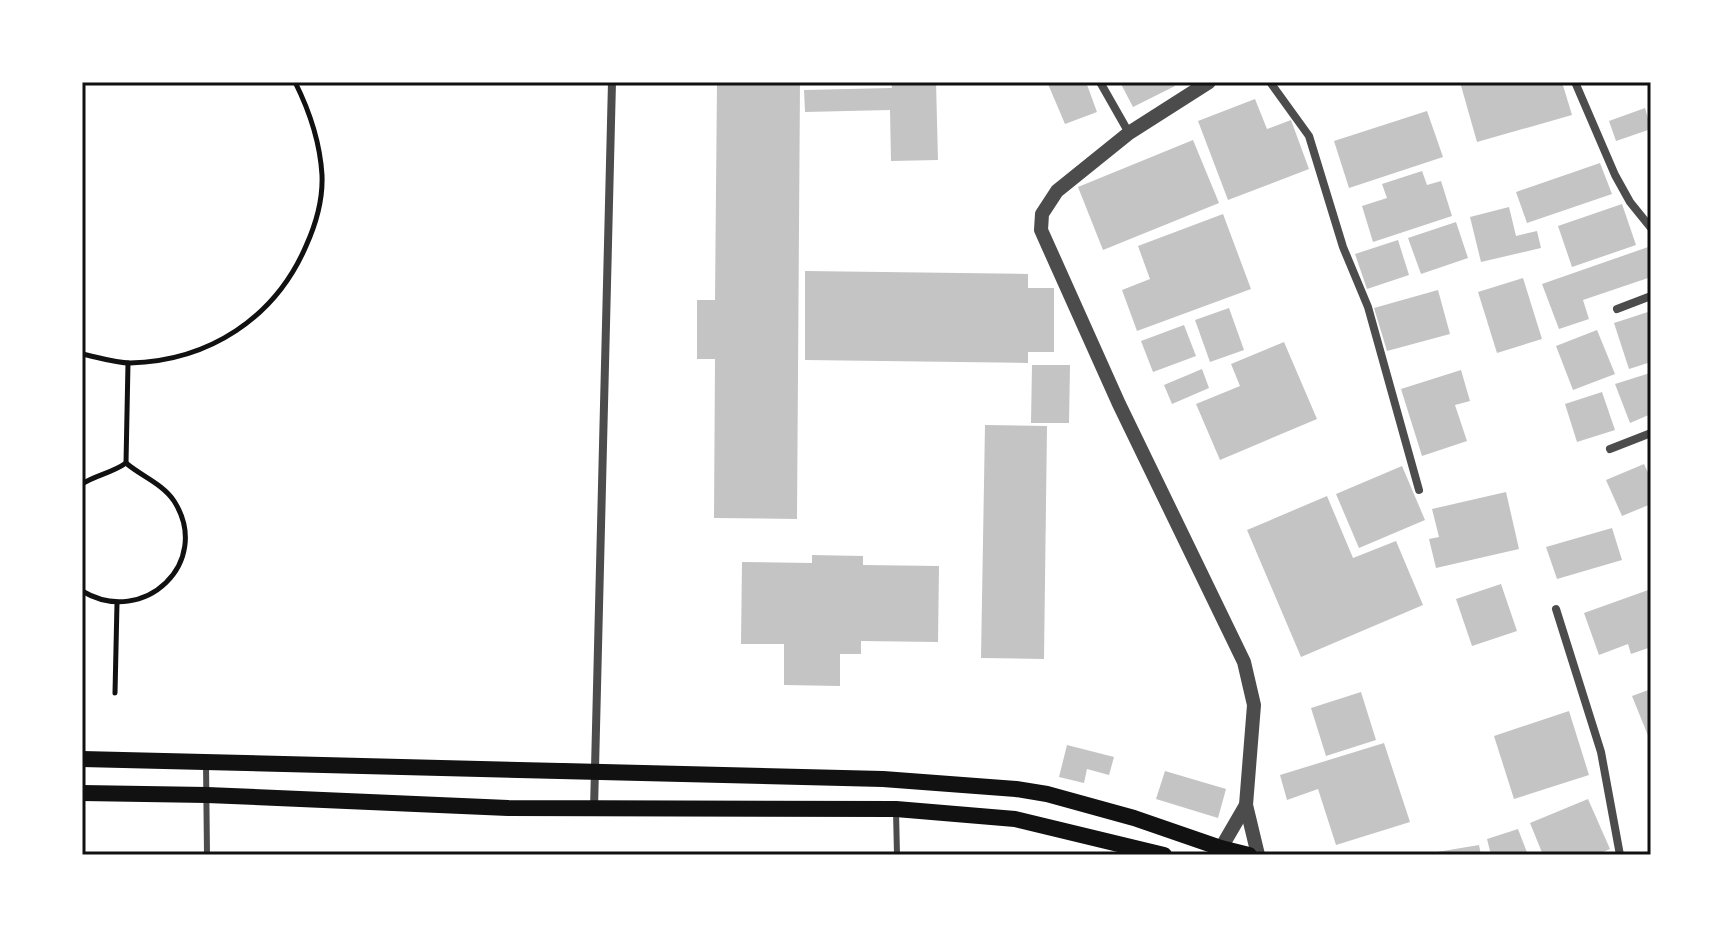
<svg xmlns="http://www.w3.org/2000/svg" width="1733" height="937" viewBox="0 0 1733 937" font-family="'Alegreya Sans',sans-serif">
  <rect width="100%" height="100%" fill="#fff"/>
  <g fill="#c4c4c4">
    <path d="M717,82H800L797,519L714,518L715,359H697V300H715Z"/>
    <path d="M891,82H936L938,160L891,161L890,110L805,112L804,90L892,88Z"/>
    <path d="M1053,82H1086L1097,112L1065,124L1048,84Z"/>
    <path d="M1120,82H1173L1175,86L1133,107Z"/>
    <path d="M1460,82H1562L1572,115L1477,142Z"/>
    <path d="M1255,99L1267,129L1291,120L1309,169L1228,200L1198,121Z"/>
    <path d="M1645,108L1651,129L1616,141L1609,121Z"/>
    <path d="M1427,111L1443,157L1349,188L1334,141Z"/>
    <path d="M1193,140L1219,203L1103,250L1078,187Z"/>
    <path d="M1600,163L1612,194L1527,223L1516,192Z"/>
    <path d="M1422,171L1427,185L1441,181L1452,216L1373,242L1362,206L1387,198L1382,184Z"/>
    <path d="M1622,204L1636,245L1572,267L1558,226Z"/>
    <path d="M1509,207L1516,236L1537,231L1541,248L1481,262L1470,217Z"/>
    <path d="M1223,214L1251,289L1137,331L1122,290L1150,279L1138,246Z"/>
    <path d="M1456,222L1468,258L1421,274L1408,238Z"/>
    <path d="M1398,240L1409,275L1367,289L1355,254Z"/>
    <path d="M1651,246V277L1583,300L1589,319L1559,329L1542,284Z"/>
    <path d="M805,271L1028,274V288H1054V352H1028V363L805,360Z"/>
    <path d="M1523,278L1542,339L1497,353L1478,292Z"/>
    <path d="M1438,290L1450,334L1387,351L1374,308Z"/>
    <path d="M1229,308L1244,350L1210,362L1195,320Z"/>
    <path d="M1651,311V362L1629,369L1614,323Z"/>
    <path d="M1184,325L1196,356L1153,372L1141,341Z"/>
    <path d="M1597,330L1615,374L1573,390L1556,346Z"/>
    <path d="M1284,342L1317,419L1220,460L1196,404L1240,386L1231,364Z"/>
    <path d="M1032,365H1070L1069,423H1031Z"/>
    <path d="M1202,369L1209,388L1172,404L1164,385Z"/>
    <path d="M1461,370L1470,401L1455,405L1467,441L1422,456L1401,389Z"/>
    <path d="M1650,373L1651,414L1630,423L1615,384Z"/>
    <path d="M1602,392L1615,430L1577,442L1565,404Z"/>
    <path d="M985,425L1047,426L1044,659L981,658Z"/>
    <path d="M1644,464L1651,479V504L1622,516L1606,480Z"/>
    <path d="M1402,466L1425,520L1359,548L1336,494Z"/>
    <path d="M1506,492L1519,549L1436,568L1429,539L1439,537L1432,509Z"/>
    <path d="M1327,496L1353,558L1396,541L1423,605L1301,657L1247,530Z"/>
    <path d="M1612,528L1622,560L1557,579L1546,547Z"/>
    <path d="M812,555L863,556V565L939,566L938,642L861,641V654H840V686L784,685V644H741L742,562L812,563Z"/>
    <path d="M1501,584L1517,631L1472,646L1456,599Z"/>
    <path d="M1651,589V647L1631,654L1628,644L1599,655L1584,613Z"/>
    <path d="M1651,689V743L1632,696Z"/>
    <path d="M1361,692L1376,740L1326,756L1311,708Z"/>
    <path d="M1569,711L1589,775L1514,799L1494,736Z"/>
    <path d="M1384,743L1410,822L1336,845L1318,789L1287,800L1280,775Z"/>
    <path d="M1067,745L1114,757L1109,775L1087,769L1084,783L1059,777Z"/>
    <path d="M1165,771L1226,789L1218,818L1156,799Z"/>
    <path d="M1588,799L1610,849L1596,855H1543L1530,823Z"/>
    <path d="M1518,829L1528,855H1491L1487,839Z"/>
    <path d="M1479,845L1481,855H1431V853Z"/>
  </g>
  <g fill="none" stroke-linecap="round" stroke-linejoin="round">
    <g stroke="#111" stroke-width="5">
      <path d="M82,354C97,357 115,363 130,363C209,361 275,318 306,246C316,224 323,199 322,175C320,142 310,112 295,82"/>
      <path d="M126,463L128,363"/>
      <path d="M82,484C96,475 112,473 126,463"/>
      <path d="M82,591C144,628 213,562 174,501C163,484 141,476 126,463"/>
      <path d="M115,693L117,603"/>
    </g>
    <g stroke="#4c4c4c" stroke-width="6">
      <path d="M206,763L207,855"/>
      <path d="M896,811L897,855"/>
    </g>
    <g stroke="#4c4c4c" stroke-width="8">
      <path d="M1100,82L1129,133"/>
      <path d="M1270,82L1309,136L1343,247L1368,307L1419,490"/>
      <path d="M1575,82L1615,175L1630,202L1651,228"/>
      <path d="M1617,309L1651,296"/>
      <path d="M1610,449L1651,433"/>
      <path d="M1556,609L1601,752L1620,855"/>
      <path d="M594,809L612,82"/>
    </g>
    <g stroke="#4c4c4c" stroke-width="14">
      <path d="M1209,82L1129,133L1057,191L1042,214L1041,230L1119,404L1244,662L1254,705L1246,805L1258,855"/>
      <path d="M1220,855L1221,848L1246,805"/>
    </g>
    <g stroke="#111" stroke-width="16">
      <path d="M82,759L883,779L1016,789L1047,794L1134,818L1221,848L1249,855"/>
      <path d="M82,793L207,795L508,808L896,809L1015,819L1164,855"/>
    </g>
  </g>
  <rect width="1733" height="937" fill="none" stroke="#ffffff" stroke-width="168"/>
  <rect x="84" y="84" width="1565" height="769" fill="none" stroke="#111" stroke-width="3"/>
</svg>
